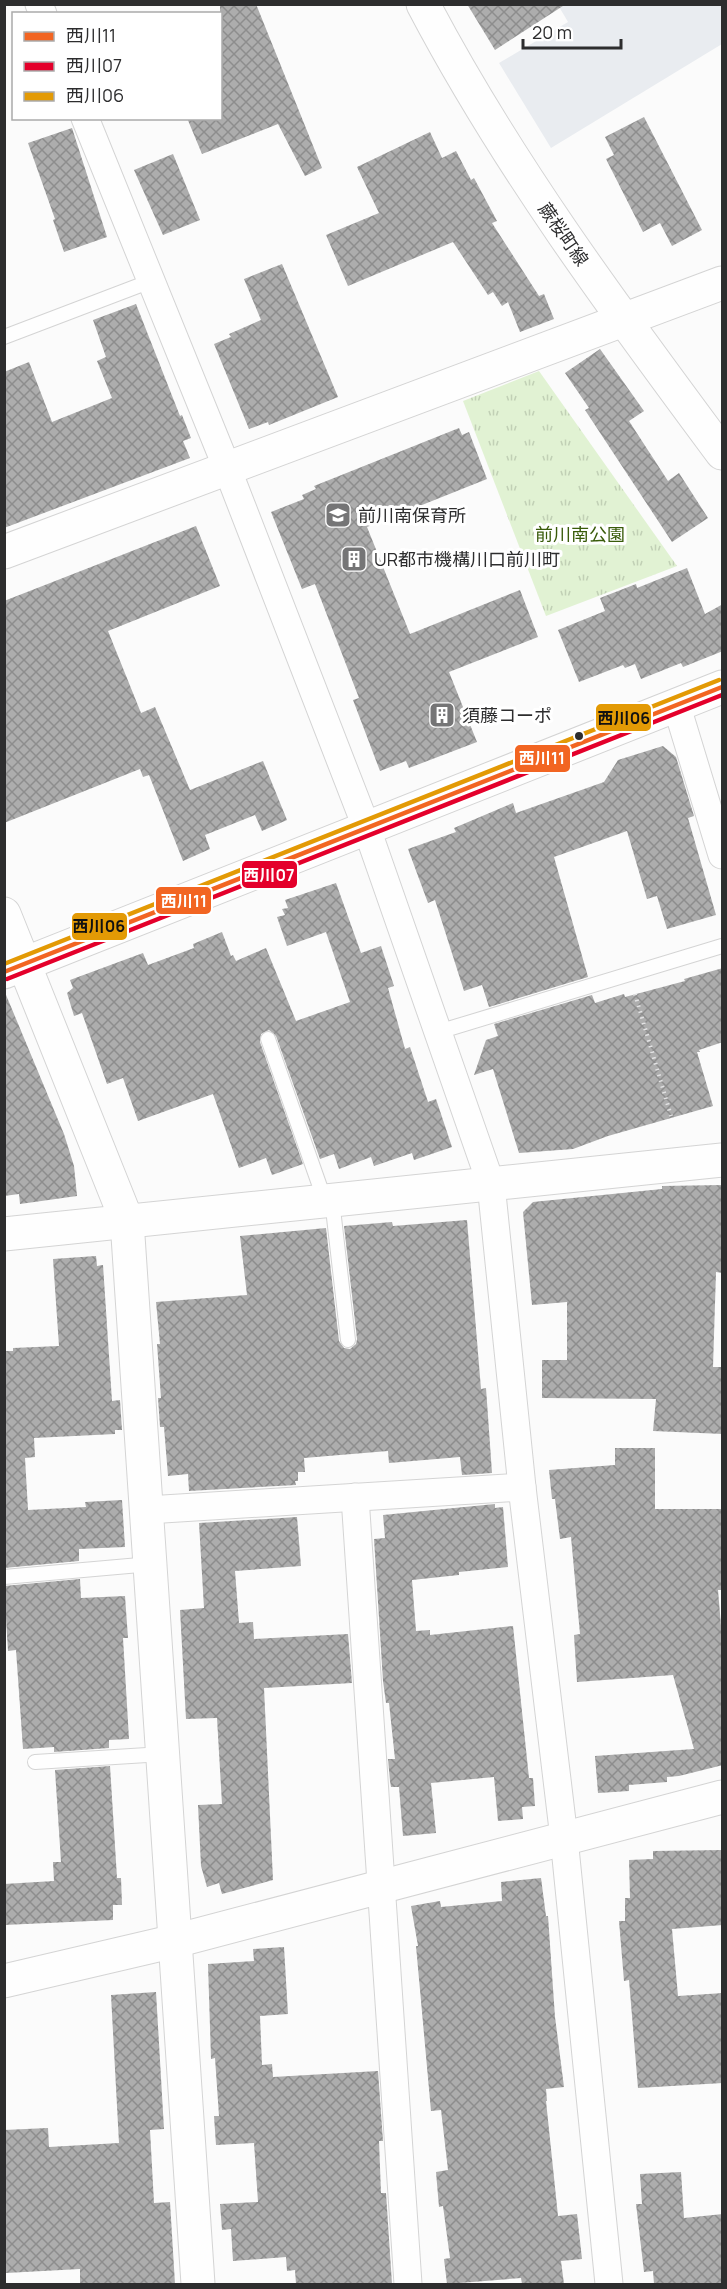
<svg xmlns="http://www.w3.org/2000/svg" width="727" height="2289" viewBox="0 0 727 2289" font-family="Manrope,'Noto Sans JP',sans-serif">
  <defs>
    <pattern id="park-tufts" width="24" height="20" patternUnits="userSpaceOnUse" patternTransform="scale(1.5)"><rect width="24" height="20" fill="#e1f2d3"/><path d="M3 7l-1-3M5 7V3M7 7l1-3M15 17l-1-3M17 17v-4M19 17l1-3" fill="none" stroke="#c1d0b5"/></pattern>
    <pattern id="building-cross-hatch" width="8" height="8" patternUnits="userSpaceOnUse" patternTransform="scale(1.5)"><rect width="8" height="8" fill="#adadad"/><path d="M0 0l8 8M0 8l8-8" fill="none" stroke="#8d8d8d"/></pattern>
  </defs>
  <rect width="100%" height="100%" fill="#fbfbfb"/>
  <path fill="#e9ecf0" d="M558,5H722V44L551,148L499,63L568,22Z"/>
  <path fill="url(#park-tufts)" d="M539,371L677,566L546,616L463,401Z"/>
  <g fill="url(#building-cross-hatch)">
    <path d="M220,4H256L322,168L305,176L278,124L202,154L187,118H220Z"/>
    <path d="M467,4H566L495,50Z"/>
    <path d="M644,117L702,230L672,246L660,223L643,232L606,159L614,155L605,137Z"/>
    <path d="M72,128L107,237L64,252L53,220L55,219L28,143Z"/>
    <path d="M430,132L442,158L456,151L471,180L474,178L497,221L492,223L539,296L544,294L554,319L520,332L508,302L502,306L493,292L488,295L453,242L348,286L326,235L379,213L357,167Z"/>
    <path d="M173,154L200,220L163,235L134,170Z"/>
    <path d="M282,264L338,397L269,425L268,422L249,429L214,344L231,337L229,334L261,320L244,279Z"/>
    <path d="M136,304L180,416L182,415L191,438L183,441L190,458L4,528V372L29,362L52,422L112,398L97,361L106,357L93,320Z"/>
    <path d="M600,349L644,411L629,421L668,481L679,473L708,518L672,542L585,410L589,408L565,373Z"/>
    <path d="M459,428L462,435L469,432L487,479L367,527L410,634L520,590L538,637L449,672L477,742L409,768L406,761L380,771L353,700L359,698L315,584L302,589L271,512L304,499L302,495L316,489L314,486Z"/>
    <path d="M196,526L220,586L108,631L141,713L155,707L190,790L263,761L287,820L262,831L255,815L205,835L210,849L183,861L149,775L143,777L140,769L4,823V601Z"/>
    <path d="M687,568L705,614L723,604V651L683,667L681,663L641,679L635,664L625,668L623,665L579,682L558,630L605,611L600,598L636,584L637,588Z"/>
    <path d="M663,746L676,757L694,816L688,818L716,915L667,929L657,896L647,899L627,831L554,857L588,977L489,1007L482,985L464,991L435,900L428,903L408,849L456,832L454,828L513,803L516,813L604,782L618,760Z"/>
    <path d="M336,883L361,953L381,946L394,986L388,988L405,1049L410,1047L428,1102L436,1099L452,1147L414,1160L412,1153L374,1166L371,1157L339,1169L334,1154L320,1159L276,1036L269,1030L261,1034L260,1042L303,1164L272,1175L266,1158L239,1168L213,1094L138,1121L123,1078L107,1084L82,1013L74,1016L67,993L73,988L70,980L143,953L148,965L194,948L193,944L222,932L231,956L233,955L236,961L266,948L296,1021L350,1002L326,932L287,946L277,917L285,915L282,909L288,908L285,900Z"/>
    <path d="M723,968V1042L699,1050L700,1052H697L713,1106L608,1136L573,1149L519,1153L493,1069L474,1075L486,1040L498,1036L494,1024L592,995L595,1003L624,994L625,997L685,981L684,979Z"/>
    <path d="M4,990L64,1134L74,1166L77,1196L20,1204L19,1194L4,1196Z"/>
    <path d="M723,1185V1273L716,1272L713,1367H723V1434L653,1431L656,1399L542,1398V1360H567V1302L532,1305L523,1212L533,1202L662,1189V1186Z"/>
    <path d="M467,1220L481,1389L486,1388L492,1473L462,1475L460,1457L389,1463L388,1451L304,1458L305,1472H298V1481H295L296,1485L189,1491L188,1474L168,1476L164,1427H160L158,1398H161L157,1344H160L156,1302L247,1295L240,1236L326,1228L339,1341L344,1348L350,1349L356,1344L357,1339L344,1226L392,1222L393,1226Z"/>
    <path d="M96,1256L97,1266L103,1265L112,1401L120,1400L122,1430H115V1434L34,1438L35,1457L25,1458L28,1510L86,1507L85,1502L122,1500L125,1547L79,1549V1561L4,1568V1351H13V1348L59,1346L53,1259Z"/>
    <path d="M615,1448H655V1509H723V1590H718L723,1649V1765L679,1776L667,1777V1782L629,1785V1791L598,1793L595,1756L694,1749L673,1675L577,1682L574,1635L580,1634L571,1537L560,1539L555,1499H552L549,1470L615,1465Z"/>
    <path d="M495,1504V1508L503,1507L508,1567L459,1572V1575L412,1580L416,1631L430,1630V1635L513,1626L529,1778H533L535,1806L522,1807L523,1819L498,1821L494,1777L431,1783L436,1833L403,1836L399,1787H391L390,1781L388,1759H395L389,1703H386L383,1681L374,1539L385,1538L383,1515Z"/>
    <path d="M297,1517L301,1566L235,1571L239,1623L253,1622L254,1639L348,1634L352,1683L264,1688L273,1880L222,1894L219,1883L207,1887L201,1866L198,1805L222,1804L217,1718L186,1719L180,1610L204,1608L199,1523Z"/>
    <path d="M80,1579L81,1598L125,1596L128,1638H123L129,1739L109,1740V1748L54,1752V1747L23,1749L16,1650L8,1651L4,1586Z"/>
    <path d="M110,1766L117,1878H121L122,1905H113V1920L4,1925V1884L54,1881L53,1862H61L55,1770Z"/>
    <path d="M723,1850V1925L672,1929L678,1996L723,1993V2083L638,2088L629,1980L624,1981L619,1921H625V1898H630L629,1860L653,1859V1851Z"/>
    <path d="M541,1878L546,1916H548L555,2017L564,2087L546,2089L547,2101H546L558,2216L577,2214L582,2259L561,2261L564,2284H522L521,2278L447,2284L444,2259L450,2258L443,2206L439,2207L436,2172L448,2170L441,2110L431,2111L416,1946H418L411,1906L440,1901L441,1907L502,1901L501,1882Z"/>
    <path d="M284,1947L288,2014L260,2016L262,2065L272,2064L273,2077L378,2071L383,2141H379L381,2193H386L392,2284H296L295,2270L287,2271L286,2257L233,2261L231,2229L222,2230L220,2204L258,2202L254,2143L216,2145L214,2116H219L215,2058L211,2059L208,1964L254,1961L253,1949Z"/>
    <path d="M156,1992L164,2129L150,2130L154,2203L170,2202L175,2284H80V2269L6,2273L4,2130L48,2128L49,2147L119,2143L111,1995Z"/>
    <path d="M681,2172L684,2218L723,2214V2284H654L653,2271L644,2272L636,2204H642L640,2174Z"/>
  </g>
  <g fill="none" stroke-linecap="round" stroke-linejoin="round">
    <g stroke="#d4d4d4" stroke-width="16">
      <g id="lane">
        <path d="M4,337L151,281"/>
        <path d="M438,1032L722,946"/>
        <path d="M268,1039L325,1201"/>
        <path d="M332,1200L348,1340"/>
        <path d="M4,1577L151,1564"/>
        <path d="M35,1762L163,1754"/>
      </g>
    </g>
    <g stroke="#d4d4d4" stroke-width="29">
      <g id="street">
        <path d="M39,4L43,14"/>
        <path d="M85,118L227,468L367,829L491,1184L522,1487L564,1838L609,2284"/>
        <path d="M677,707L722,855"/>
        <path d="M355,1497L408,2284"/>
        <path d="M147,1510L522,1487"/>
      </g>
    </g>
    <g stroke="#d4d4d4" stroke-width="35">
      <g id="secondary">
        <path d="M423,4C507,164 615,309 722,453"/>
        <path d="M4,552L722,283"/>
        <path d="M4,914L127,1221L198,2284"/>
        <path d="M4,972L722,687"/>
        <path d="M4,1234L722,1160"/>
        <path d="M4,1981L175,1941L722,1797"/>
      </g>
    </g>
    <path stroke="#e2e2e3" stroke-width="4" stroke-dasharray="1.5 4.5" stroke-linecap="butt" d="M635,994L671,1116"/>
    <use href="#lane" stroke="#fefefe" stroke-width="14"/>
    <use href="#street" stroke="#fefefe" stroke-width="27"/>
    <use href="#secondary" stroke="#fefefe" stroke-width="33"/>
    <g stroke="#fff" stroke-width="9">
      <path id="bus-1" d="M4,972L722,687"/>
    </g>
    <g stroke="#fff" stroke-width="9">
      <path id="bus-2" d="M7,979L722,695"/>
    </g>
    <g stroke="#fff" stroke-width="9">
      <path id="bus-3" d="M4,964L719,680"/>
    </g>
    <use href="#bus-1" stroke="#f26522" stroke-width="4.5"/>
    <use href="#bus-2" stroke="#e4002b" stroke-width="4.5"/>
    <use href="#bus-3" stroke="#e39a05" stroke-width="4.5"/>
  </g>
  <defs>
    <g id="school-square" transform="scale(1.35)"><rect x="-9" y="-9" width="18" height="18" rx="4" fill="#757576" stroke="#fff"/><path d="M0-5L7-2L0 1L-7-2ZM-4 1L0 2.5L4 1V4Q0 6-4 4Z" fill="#fff"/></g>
    <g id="building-square" transform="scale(1.35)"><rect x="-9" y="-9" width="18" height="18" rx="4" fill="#757576" stroke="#fff"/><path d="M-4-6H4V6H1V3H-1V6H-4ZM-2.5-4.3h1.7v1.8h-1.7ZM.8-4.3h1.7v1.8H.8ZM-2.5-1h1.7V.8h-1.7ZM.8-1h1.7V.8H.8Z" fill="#fff"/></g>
  </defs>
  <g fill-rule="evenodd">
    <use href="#school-square" x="338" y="515"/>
    <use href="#building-square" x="354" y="559"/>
    <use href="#building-square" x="442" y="715"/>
  </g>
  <circle fill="#2d2d2e" stroke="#fff" stroke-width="2" cx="579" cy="736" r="5"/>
  <g text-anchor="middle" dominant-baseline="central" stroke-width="6" stroke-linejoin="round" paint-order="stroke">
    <g font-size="18" fill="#2d2d2e" stroke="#fff">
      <text transform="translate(564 234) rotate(55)">蕨桜町線</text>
    </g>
    <g font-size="18" fill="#2d2d2e" stroke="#fff" text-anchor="start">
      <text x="358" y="515">前川南保育所</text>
      <text x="374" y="559">UR都市機構川口前川町</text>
      <text x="462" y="715">須藤コーポ</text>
    </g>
    <g font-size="18" fill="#395b0a" stroke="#fff">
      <text x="580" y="534">前川南公園</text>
    </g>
  </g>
  <g stroke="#fff" stroke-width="2">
    <rect x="595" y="703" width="57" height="29" rx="6" fill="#e39a05"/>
    <rect x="514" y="744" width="57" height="29" rx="6" fill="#f26522"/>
    <rect x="241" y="860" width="57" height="29" rx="6" fill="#e4002b"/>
    <rect x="155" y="886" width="57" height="29" rx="6" fill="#f26522"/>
    <rect x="71" y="912" width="57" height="29" rx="6" fill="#e39a05"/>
  </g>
  <g font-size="16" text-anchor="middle" font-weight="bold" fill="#fff">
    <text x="542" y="764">西川11</text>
    <text x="269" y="881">西川07</text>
    <text x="184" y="907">西川11</text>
  </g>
  <g font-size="16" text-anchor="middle" font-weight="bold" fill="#111">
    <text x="624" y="724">西川06</text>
    <text x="99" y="932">西川06</text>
  </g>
  <rect width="727" height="2289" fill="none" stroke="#2d2d2e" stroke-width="12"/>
  <rect x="12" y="12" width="210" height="108" fill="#ffffff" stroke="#ababab" stroke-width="1.5"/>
  <rect x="24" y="32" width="30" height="9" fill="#f26522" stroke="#ababab" stroke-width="1.5"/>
  <text x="66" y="42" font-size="18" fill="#2d2d2e">西川11</text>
  <rect x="24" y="62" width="30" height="9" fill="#e4002b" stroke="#ababab" stroke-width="1.5"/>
  <text x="66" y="72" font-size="18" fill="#2d2d2e">西川07</text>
  <rect x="24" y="92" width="30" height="9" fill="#e39a05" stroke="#ababab" stroke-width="1.5"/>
  <text x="66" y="102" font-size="18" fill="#2d2d2e">西川06</text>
  <path d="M523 39v9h98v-9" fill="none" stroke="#2d2d2e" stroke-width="3"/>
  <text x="532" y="39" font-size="18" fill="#2d2d2e" stroke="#ffffff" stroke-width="4.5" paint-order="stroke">20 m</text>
</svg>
